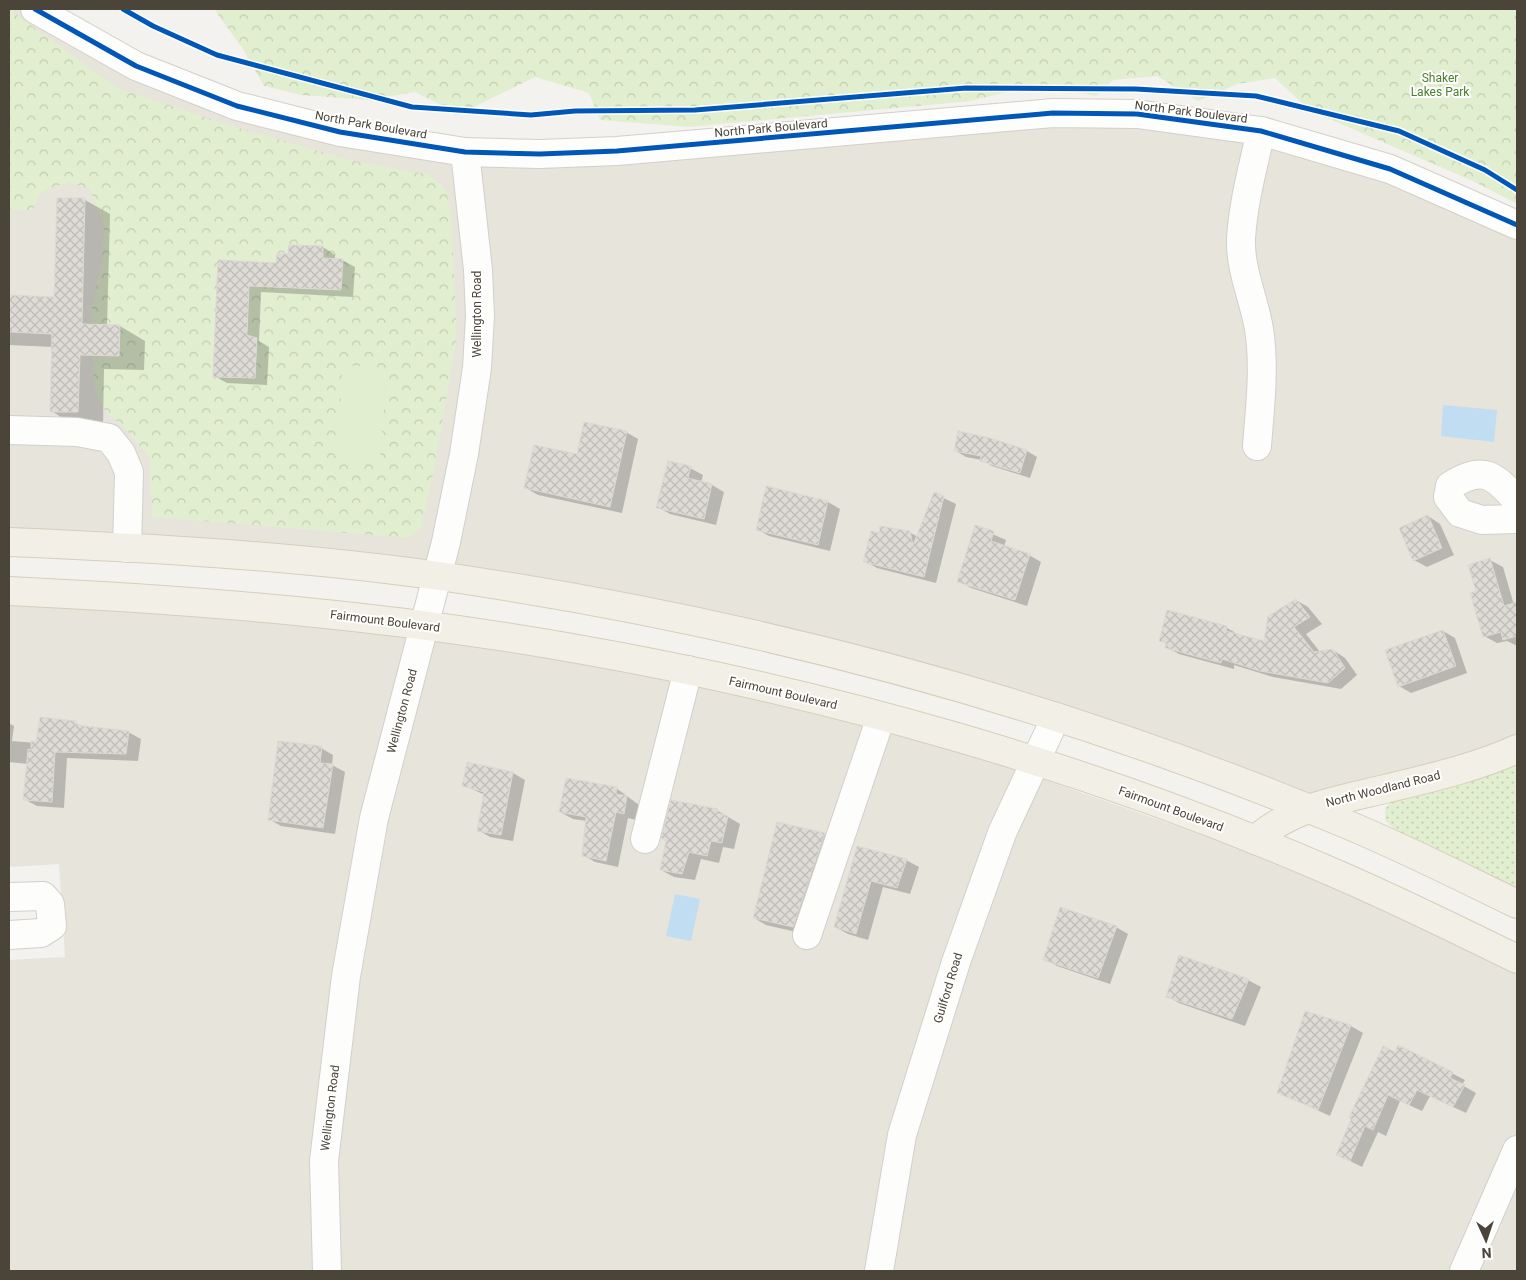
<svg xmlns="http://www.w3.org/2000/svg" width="1526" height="1280" viewBox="0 0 1526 1280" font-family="Roboto,sans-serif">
  <defs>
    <pattern id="green-dots" width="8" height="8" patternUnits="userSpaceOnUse" patternTransform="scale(1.25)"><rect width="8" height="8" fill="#e1eecf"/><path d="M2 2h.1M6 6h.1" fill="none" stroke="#c3cdb2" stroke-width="1.8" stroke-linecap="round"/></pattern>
    <pattern id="forest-crowns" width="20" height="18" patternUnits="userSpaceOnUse" patternTransform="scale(1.25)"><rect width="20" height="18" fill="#e1eecf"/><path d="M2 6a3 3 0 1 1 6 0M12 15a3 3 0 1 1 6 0" fill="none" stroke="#c3cdb2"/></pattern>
    <pattern id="building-cross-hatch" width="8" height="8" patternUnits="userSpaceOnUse" patternTransform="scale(1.25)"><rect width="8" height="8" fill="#dedbd6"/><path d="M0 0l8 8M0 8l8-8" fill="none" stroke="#c0bdb8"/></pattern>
  </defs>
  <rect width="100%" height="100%" fill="#f4f2ee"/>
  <g fill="#e7e4dc">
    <path d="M9,9H35L136,66L465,152L1053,113L1261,131L1517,225V749L1327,803L1172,757L610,604L9,542Z"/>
    <path d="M9,603L53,604L369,629L620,669L738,694L853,722L980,757L1248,851L1340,888L1517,972V1271H9V960L65,957L59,864L9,867Z"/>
  </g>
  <path fill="url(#green-dots)" d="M1517,763V891L1393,828L1385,820V809L1391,802L1446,788Z"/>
  <g fill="url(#forest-crowns)">
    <path d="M9,9L117,88L232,126L346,159L430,175L446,190L451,213L457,337L433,474L421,529L408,538L152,517L150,458L128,432L103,408L94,387L92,307L102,260L104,225L90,189L68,182L41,192L33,210H9Z"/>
    <path d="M214,9H1517V204L1475,182L1311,111L1275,78L1237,84L1198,101L1157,76L1113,80L1096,96L1037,84L971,101L689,127L600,120L589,93L535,77L459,114L415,92L368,100L301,95L264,86L243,49Z"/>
  </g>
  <path fill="#e1eecf" d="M343,365L387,368L380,461L337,458Z"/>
  <g fill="#c0ddf1">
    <path d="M1443,405L1497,410L1494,442L1441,436Z"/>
    <path d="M675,894L700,899L691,941L666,936Z"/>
  </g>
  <g fill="#0003">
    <path d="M58,199L85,200L110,214L107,326H120L145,341L144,370L104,369L103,426H76L51,411L53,347L9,345V297L56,298Z"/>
    <path d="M323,247L335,255V260H342L355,267L353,297L261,292L259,341L269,347L267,385L227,383L214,376L219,262L278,264L290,256Z"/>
    <path d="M626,432L638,439L622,513L538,495L526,488L578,455Z"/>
    <path d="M956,451H1027L1037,457L1030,478L992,466L982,460L966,457Z"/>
    <path d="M690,468L703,475L701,483L712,485L724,492L716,525L670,514L658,507Z"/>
    <path d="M935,494L956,504L936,583L877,568L865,561L909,532L918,537Z"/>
    <path d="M828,502L840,509L830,551L769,536L757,529Z"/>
    <path d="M1428,516L1440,524L1454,555L1427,567L1414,560Z"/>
    <path d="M976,527L1006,540L1004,547L1029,555L1041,562L1027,606L971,588L959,581Z"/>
    <path d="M1490,560L1503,567L1514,605L1517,603V646L1507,641L1497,643L1484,636L1477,592Z"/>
    <path d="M1296,600L1308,607L1322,624L1306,634L1320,652L1333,650L1345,658L1357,675L1341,689L1273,677L1234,665V669L1179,654L1166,647L1167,644L1160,640L1168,612L1227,628L1239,635L1265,643Z"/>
    <path d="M1443,631L1455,638L1467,673L1411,693L1399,686Z"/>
    <path d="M9,723L14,726L12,741L37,743L75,723L83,727L128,732L141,739L138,761L67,758L64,808L37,806L24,799L28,764L9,762Z"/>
    <path d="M321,748L333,755L332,765L345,772L335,834L281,826L269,819Z"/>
    <path d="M468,763L513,773L525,780L513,841L490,837L478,830L485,795L463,785Z"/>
    <path d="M616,788L639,805L636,820L628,818L618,867L595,862L583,855L587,821L573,819L560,812Z"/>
    <path d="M718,811L740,824L734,849L723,847L719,863L701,859L695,880L674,877L661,870Z"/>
    <path d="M778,824L825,834L837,841L805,934L766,925L754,918Z"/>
    <path d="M858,848L906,860L919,867L910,894L883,887L868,940L848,934L835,927Z"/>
    <path d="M1116,927L1128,934L1110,984L1057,966L1045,959Z"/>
    <path d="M1248,980L1261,987L1245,1026L1179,1003L1167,996Z"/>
    <path d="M1306,1013L1351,1026L1363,1033L1330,1116L1278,1092Z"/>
    <path d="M1399,1046L1465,1080L1462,1085L1476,1093L1466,1113L1430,1096L1422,1111L1400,1101L1386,1136L1378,1132L1362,1167L1338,1155Z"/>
  </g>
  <g fill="url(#building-cross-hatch)" stroke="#dcd9d4">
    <path d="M57,198H85L82,324L120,325L119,356L80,355L78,412H50L52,334L9,332V295L54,297Z"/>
    <path d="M289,245L323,246V258L343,259L341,290L249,286L247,335L257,338L255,378L213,377L218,260L276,263L277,254H288Z"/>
    <path d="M584,422L627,431L610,507L524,488L534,445L577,454Z"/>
    <path d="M958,431L990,438L1027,450L1020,473L980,461L981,456L954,451Z"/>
    <path d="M668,461L691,466L688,478L712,484L704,519L656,508Z"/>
    <path d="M766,486L828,501L818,545L756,530Z"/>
    <path d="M934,492L944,496L924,577L863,562L871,531L879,533L880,526L910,531L913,545Z"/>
    <path d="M1428,515L1442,548L1413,561L1399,528Z"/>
    <path d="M975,525L994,531L991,541L1030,554L1015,600L957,582Z"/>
    <path d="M1490,558L1504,606L1517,602V636L1503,640L1501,632L1483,637L1470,593L1476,591L1468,565Z"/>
    <path d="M1296,599L1310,617L1294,627L1314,652L1333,649L1345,668L1328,683L1260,671L1222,659L1221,663L1165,648L1166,643L1159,641L1167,610L1227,626L1226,631L1264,641L1268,616Z"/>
    <path d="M1443,630L1456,666L1398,687L1385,650Z"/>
    <path d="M40,717L76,721L75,725L129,731L126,754L55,752L52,802L23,800L28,749L31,750V741L36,742Z"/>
    <path d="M278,741L322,746L320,763L333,764L323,828L268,820Z"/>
    <path d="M467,762L513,772L501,835L477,831L484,792L462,786Z"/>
    <path d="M566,778L617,787L616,794L627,796L624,814L616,812L606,861L582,856L586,817L559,812Z"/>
    <path d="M671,800L718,809L717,813L728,816L722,843L711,841L707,856L689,852L682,874L660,870L666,841L661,838Z"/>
    <path d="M777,822L825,833L793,927L753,918Z"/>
    <path d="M857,846L907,859L897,888L871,881L856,934L834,927Z"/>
    <path d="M1060,907L1117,926L1098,978L1043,960Z"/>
    <path d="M1179,955L1249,979L1232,1019L1166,997Z"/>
    <path d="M1305,1011L1351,1025L1318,1110L1277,1093Z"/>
    <path d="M1398,1045L1453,1072L1450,1078L1465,1085L1453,1107L1417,1090L1409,1105L1388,1095L1373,1130L1365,1126L1350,1161L1336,1155L1351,1119L1349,1117L1383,1046L1395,1052Z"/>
  </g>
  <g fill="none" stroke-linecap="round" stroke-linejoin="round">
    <g stroke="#d2d0cb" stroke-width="30">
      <g id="minor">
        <path d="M35,9L136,66L237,106L340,132L465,152L540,154L617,151L1053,113L1137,114L1261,131L1390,169L1517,225"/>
        <path d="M9,430L77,432L109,438L121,453L129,472L127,548"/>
        <path d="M1257,446C1260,407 1265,367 1259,329C1254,299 1240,270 1241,239C1243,203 1253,167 1261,131"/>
        <path d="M1517,501C1494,474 1482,465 1450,486L1448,497L1460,513L1482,520L1517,519"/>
        <path d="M645,839L688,670"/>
        <path d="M9,897L43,896L50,904L52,926L41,933L9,935"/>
        <path d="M807,935L881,717"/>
        <path d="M327,1271L324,1161L346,976L374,818L446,542L464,454L477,368L480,316L478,270L465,152"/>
        <path d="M879,1271L902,1135L956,962L1002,833L1056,717"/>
        <path d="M1464,1271L1517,1150"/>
      </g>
    </g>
    <g stroke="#d6cebb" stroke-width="30">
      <g id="major">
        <path d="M9,542C152,548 297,556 439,576C751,621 1056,702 1346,824C1404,848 1461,877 1517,904"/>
        <path d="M9,591C197,600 386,615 572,648C830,693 1091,767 1332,872C1395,899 1456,929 1517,959"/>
        <path d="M1255,840C1292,807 1338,800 1385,789C1430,778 1475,768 1517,749"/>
      </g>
    </g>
    <use href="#minor" stroke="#fdfdfc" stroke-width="28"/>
    <use href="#major" stroke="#f2efe6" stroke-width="28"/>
    <g stroke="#fff" stroke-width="8">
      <g id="cycleway">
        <path d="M35,9L136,66L237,106L340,132L465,152L540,154L617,151L1053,113L1137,114L1261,131L1390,169L1517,225"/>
        <path d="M123,9L153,26L217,55L412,107L531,115L575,111L695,110L966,88L1136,89L1256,96L1399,131L1485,170L1517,190"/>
      </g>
    </g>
    <use href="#cycleway" stroke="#0057b8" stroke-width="5"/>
  </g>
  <g text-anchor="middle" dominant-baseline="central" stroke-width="4" stroke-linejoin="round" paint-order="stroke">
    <g font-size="12" fill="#4a7f2a" stroke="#fff">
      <text x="1440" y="78">Shaker<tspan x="1440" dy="14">Lakes Park</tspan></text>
    </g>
    <g font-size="12" fill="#4b4439" stroke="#fff">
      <text transform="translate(1191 112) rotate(7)">North Park Boulevard</text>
      <text transform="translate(371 125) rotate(10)">North Park Boulevard</text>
      <text transform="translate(771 128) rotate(-5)">North Park Boulevard</text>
      <text transform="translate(477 314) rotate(-90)">Wellington Road</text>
      <text transform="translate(385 621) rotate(7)">Fairmount Boulevard</text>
      <text transform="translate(783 693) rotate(13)">Fairmount Boulevard</text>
      <text transform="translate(402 711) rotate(-75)">Wellington Road</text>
      <text transform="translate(1383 789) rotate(-14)">North Woodland Road</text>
      <text transform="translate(1171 809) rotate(20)">Fairmount Boulevard</text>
      <text transform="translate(948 988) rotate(-73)">Guilford Road</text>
      <text transform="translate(330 1108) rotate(-83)">Wellington Road</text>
    </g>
  </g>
  <rect width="1526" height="1280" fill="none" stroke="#4b4439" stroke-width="20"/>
  <g transform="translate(1486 1240) rotate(177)" stroke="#ffffff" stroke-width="4" paint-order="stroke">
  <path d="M0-4L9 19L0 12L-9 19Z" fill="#4b4439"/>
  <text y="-8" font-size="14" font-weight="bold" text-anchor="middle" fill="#4b4439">N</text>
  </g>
</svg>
